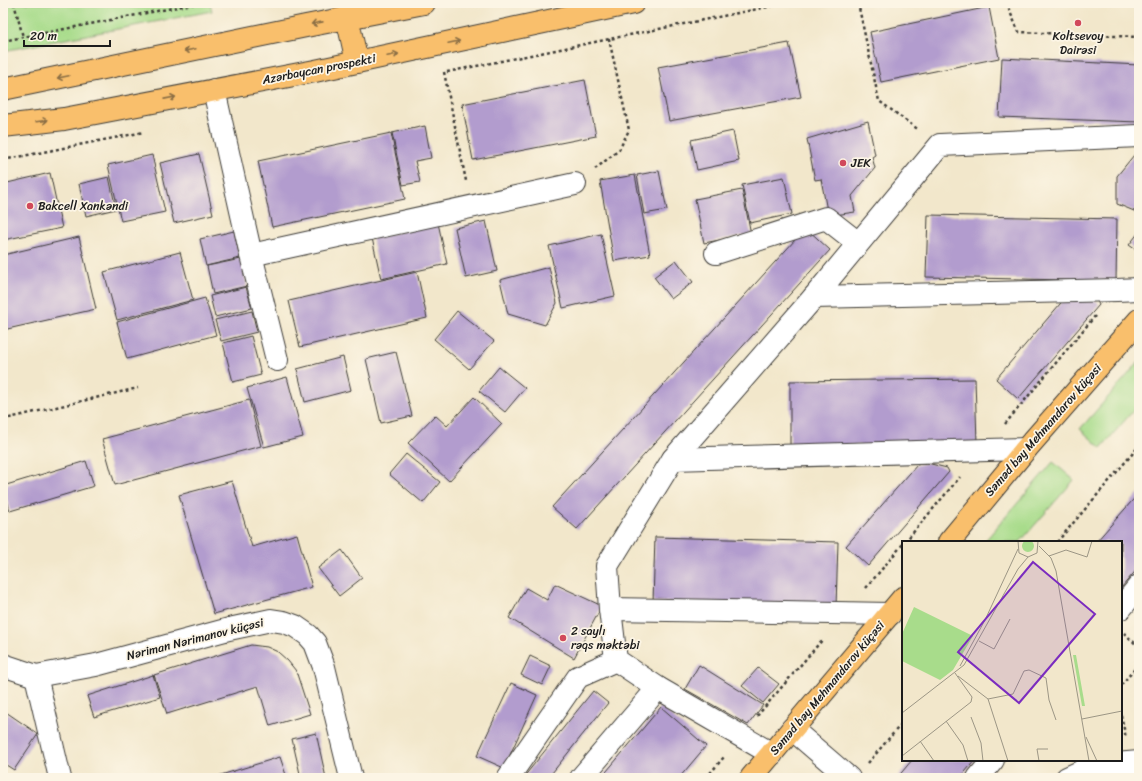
<svg xmlns="http://www.w3.org/2000/svg" width="1142" height="781" viewBox="0 0 1142 781" font-family="Sriracha,sans-serif">
  <rect width="100%" height="100%" fill="#fcf5e5"/>
  <filter id="ink" filterUnits="userSpaceOnUse"><feTurbulence type="fractalNoise" baseFrequency=".025" numOctaves="2"/><feDisplacementMap in="SourceGraphic" scale="8" xChannelSelector="R" yChannelSelector="G"/><feConvolveMatrix kernelMatrix="1 2 1 2 8 2 1 2 1" color-interpolation-filters="sRGB"/></filter>
  <filter id="wash" filterUnits="userSpaceOnUse"><feTurbulence type="fractalNoise" baseFrequency=".012" numOctaves="4" result="noise"/><feDisplacementMap in="SourceGraphic" scale="16" xChannelSelector="R" yChannelSelector="G"/><feGaussianBlur stdDeviation="0.9" result="paint"/><feColorMatrix in="noise" values="0 0 0 0 0 0 0 0 0 0 0 0 0 0 0 0 0 1.4 0 .05"/><feComposite in="paint" operator="in"/></filter>
  <g filter="url(#wash)">
    <rect width="100%" height="100%" fill="#f2e7cb"/>
    <g fill="#a8dc8b" stroke="#627c54">
      <path d="M3,3H210L212,11L3,51Z"/>
      <path d="M1139,362V404L1101,448L1080,429Z"/>
      <path d="M1053,462L1074,480L1020,542H984Z"/>
    </g>
    <g id="blocks">
      <g fill="#b29cce">
        <path d="M989,7L999,58L881,82L870,32Z"/>
        <path d="M789,43L801,97L669,121L658,67Z"/>
        <path d="M1002,58L1139,65V122L999,117Z"/>
        <path d="M585,80L596,136L473,160L462,104Z"/>
        <path d="M868,121L875,155L872,157L875,168L852,196L855,212L828,216L821,179L815,180L807,139Z"/>
        <path d="M425,126L431,158L415,161L420,182L403,185L392,133Z"/>
        <path d="M733,131L739,161L697,170L691,140Z"/>
        <path d="M391,133L405,199L272,227L258,161Z"/>
        <path d="M199,154L213,214L174,223L160,163Z"/>
        <path d="M152,155L165,212L121,221L108,165Z"/>
        <path d="M1134,155H1139V213L1117,204V176Z"/>
        <path d="M659,171L667,210L644,214L637,175Z"/>
        <path d="M50,173L62,228L3,240V184Z"/>
        <path d="M635,175L650,255L614,261L600,181Z"/>
        <path d="M109,177L116,209L86,216L79,184Z"/>
        <path d="M784,177L792,214L750,223L742,185Z"/>
        <path d="M742,190L751,234L704,243L695,199Z"/>
        <path d="M928,215L1117,219L1116,281L926,277Z"/>
        <path d="M486,221L497,271L466,278L455,228Z"/>
        <path d="M438,223L447,264L381,279L372,238Z"/>
        <path d="M806,228L830,250L577,529L552,507Z"/>
        <path d="M234,231L240,258L206,266L200,239Z"/>
        <path d="M1139,232V252L1129,245Z"/>
        <path d="M601,234L615,296L563,308L549,246Z"/>
        <path d="M79,237L96,309L3,330V255Z"/>
        <path d="M180,252L193,300L117,320L104,272Z"/>
        <path d="M241,259L247,286L213,294L207,266Z"/>
        <path d="M676,260L693,282L671,299L654,277Z"/>
        <path d="M549,267L557,303L545,325L508,314L500,280Z"/>
        <path d="M417,272L427,318L300,347L289,301Z"/>
        <path d="M246,287L252,308L215,317L210,296Z"/>
        <path d="M1066,297L1097,301L1099,305L1018,399L996,379Z"/>
        <path d="M205,298L216,335L127,359L117,322Z"/>
        <path d="M252,311L257,332L221,341L215,320Z"/>
        <path d="M457,311L494,341L469,369L434,339Z"/>
        <path d="M251,336L261,375L233,382L223,343Z"/>
        <path d="M396,352L412,416L381,423L366,359Z"/>
        <path d="M343,357L351,390L305,402L297,369Z"/>
        <path d="M499,367L525,388L505,412L479,391Z"/>
        <path d="M287,377L303,437L264,447L247,388Z"/>
        <path d="M975,379L977,444L790,446V381Z"/>
        <path d="M474,397L502,424L449,481L408,443L435,415L447,426Z"/>
        <path d="M249,400L261,446L115,485L102,439Z"/>
        <path d="M406,454L440,482L423,503L389,474Z"/>
        <path d="M86,461L94,486L10,511L3,486Z"/>
        <path d="M927,463L947,468L949,472L868,566L846,546L917,465Z"/>
        <path d="M232,481L252,547L297,534L312,587L214,614L179,495Z"/>
        <path d="M1139,493V567L1121,588V542H1096Z"/>
        <path d="M655,537L838,542L836,606L653,602Z"/>
        <path d="M342,550L362,578L339,596L318,568Z"/>
        <path d="M555,584L602,606L574,658L509,618L526,588L547,600Z"/>
        <path d="M251,645L267,647L278,652L288,661L296,671L310,714L270,726L258,686L167,714L154,675Z"/>
        <path d="M530,656L551,666L542,685L521,675Z"/>
        <path d="M699,665L763,705L748,725L685,689Z"/>
        <path d="M758,668L779,684L763,703L742,686Z"/>
        <path d="M153,675L160,697L94,717L87,696Z"/>
        <path d="M511,683L537,695L504,768L477,756Z"/>
        <path d="M593,691L608,703L548,778H523Z"/>
        <path d="M661,707L706,746L679,778H601Z"/>
        <path d="M3,710L38,734L14,770L3,763Z"/>
        <path d="M316,733L326,778H301L292,739Z"/>
        <path d="M280,757L287,778H211Z"/>
        <path d="M912,760H975L960,778H897Z"/>
      </g>
    </g>
  </g>
  <g filter="url(#ink)">
    <use href="#blocks" fill-opacity="0" stroke="#3c3a36" stroke-width="1"/>
    <g fill="none" stroke-linecap="round" stroke-linejoin="round">
      <g stroke="#3c3a36" stroke-width="24">
        <g id="minor">
          <path d="M214,90L251,255L575,184"/>
          <path d="M716,253L826,218L858,243"/>
          <path d="M251,255L277,360"/>
          <path d="M814,297L1117,290L1139,289"/>
          <path d="M673,459L1026,449"/>
          <path d="M1121,608L1139,586"/>
          <path d="M610,609L890,614"/>
          <path d="M3,665L36,676L96,665L229,629L271,620L284,622L295,626L308,635L315,643L324,667L351,778"/>
          <path d="M36,676L60,778"/>
          <path d="M792,729L849,778"/>
          <path d="M772,754L658,688L616,660L610,609L607,566L673,459L814,297L940,145L1139,136"/>
          <path d="M508,778L578,677L616,660"/>
          <path d="M581,778L658,688"/>
          <path d="M978,778L993,760"/>
          <path d="M1067,778L1093,766L1139,762"/>
        </g>
      </g>
      <g stroke="#3c3a36" stroke-width="24">
        <g id="major">
          <path d="M347,17L357,62"/>
          <path d="M3,89L306,26L424,3"/>
          <path d="M3,126L64,119L315,71L633,3"/>
          <path d="M949,542L1026,449L1139,320"/>
          <path d="M751,778L903,598"/>
        </g>
      </g>
      <g stroke="#3c3a36" stroke-width="2.5" stroke-dasharray="3 3" stroke-linecap="butt">
        <path d="M14,3L23,37"/>
        <path d="M858,3L879,101L919,130"/>
        <path d="M1006,3L1019,32L1139,37"/>
        <path d="M3,41L198,3"/>
        <path d="M444,72L466,181"/>
        <path d="M447,72L787,3"/>
        <path d="M3,160L144,132"/>
        <path d="M595,169L619,150L629,130L609,39"/>
        <path d="M3,411L5,419L138,388"/>
        <path d="M1005,424L1095,316"/>
        <path d="M905,542L960,477"/>
        <path d="M1057,542L1139,446"/>
        <path d="M866,588L903,544"/>
        <path d="M1124,633L1139,647"/>
        <path d="M1121,685L1139,664"/>
        <path d="M1121,715L1126,738"/>
        <path d="M757,716L823,639"/>
        <path d="M868,763L903,722"/>
        <path d="M706,778L724,757"/>
      </g>
      <use href="#minor" stroke="#fff" stroke-width="22"/>
      <use href="#major" stroke="#f9bf6c" stroke-width="22"/>
    </g>
    <defs><path id="oneway-shaft" d="M-6 0H5M1.5-3L5.5 0L1.5 3" fill="none" stroke-width="1.6" stroke-linecap="round" stroke-linejoin="round"/></defs>
    <g stroke="#8a6e44">
      <use href="#oneway-shaft" transform="translate(317 23) rotate(169)"/>
      <use href="#oneway-shaft" transform="translate(454 42) rotate(-12)"/>
      <use href="#oneway-shaft" transform="translate(190 50) rotate(168)"/>
      <use href="#oneway-shaft" transform="translate(393 55) rotate(-12)"/>
      <use href="#oneway-shaft" transform="translate(63 77) rotate(168)"/>
      <use href="#oneway-shaft" transform="translate(170 98) rotate(-11)"/>
      <use href="#oneway-shaft" transform="translate(42 121) rotate(-7)"/>
    </g>
  </g>
  <g fill="#d1495b" stroke="#fcf5e5" stroke-width="1.5">
    <circle cx="1078" cy="23" r="4"/>
    <circle cx="843" cy="163" r="4"/>
    <circle cx="30" cy="206" r="4"/>
    <circle cx="563" cy="638" r="4"/>
  </g>
  <g text-anchor="middle" dominant-baseline="central" stroke-width="3.5" stroke-linejoin="round" paint-order="stroke">
    <g font-size="12" fill="#1c1c1c" stroke="#fcf5e5" text-anchor="start">
      <text x="1078" y="36" text-anchor="middle">Koltsevoy<tspan x="1078" dy="14">Dairəsi</tspan></text>
      <text x="851" y="163">JEK</text>
      <text x="38" y="206">Bakcell Xankəndi</text>
      <text x="571" y="631">2 saylı<tspan x="571" dy="14">rəqs məktəbi</tspan></text>
    </g>
    <g font-size="12" fill="#1c1c1c" stroke="#fcf5e5">
      <text transform="translate(319 69) rotate(-11)">Azərbaycan prospekti</text>
      <text transform="translate(1043 430) rotate(-49)">Səməd bəy Mehmandarov küçəsi</text>
      <text transform="translate(195 639) rotate(-14)">Nəriman Nərimanov küçəsi</text>
      <text transform="translate(827 688) rotate(-50)">Səməd bəy Mehmandarov küçəsi</text>
    </g>
  </g>
  <g transform="translate(902 541)">
    <rect width="220" height="220" fill="#f2e7cb"/>
    <path d="M120 5a6 6 0 1 1 12 0a6 6 0 1 1-12 0ZM12,66L71,95L51,129L38,139L0,120V93ZM171,114H174L183,165H180Z" fill="#a8dc8b"/>
    <path fill="none" stroke="#9c9685" stroke-width="1" d="M116,0L117,12L126,16L135,12L136,0M137,5L149,17L154,30L187,220M147,15L164,9L185,16L190,0M77,100L92,108L108,78M58,125L83,79L116,8M56,135L86,158L106,220M86,158L111,153L122,130L127,129L144,137L147,159L154,179M0,172L62,124L116,28L126,16M69,176L79,202L81,220M180,178L220,170M44,180L61,204L66,220M184,196L195,220M18,200L32,220M0,215L69,161L70,156L53,132M137,220L135,208H146"/>
    <path fill="#7b2cbf" fill-opacity="0.15" stroke="#7b2cbf" stroke-width="2" d="M131,21L193,73L117,162L56,111Z"/>
    <rect width="220" height="220" fill="none" stroke="#1c1c1c" stroke-width="2"/>
  </g>
  <rect width="1142" height="781" fill="none" stroke="#fcf5e5" stroke-width="16"/>
  <path d="M24 40v6h86v-6" fill="none" stroke="#1c1c1c" stroke-width="2"/>
  <text x="30" y="40" font-size="12" fill="#1c1c1c" stroke="#fcf5e5" stroke-width="3" paint-order="stroke">20 m</text>
</svg>
